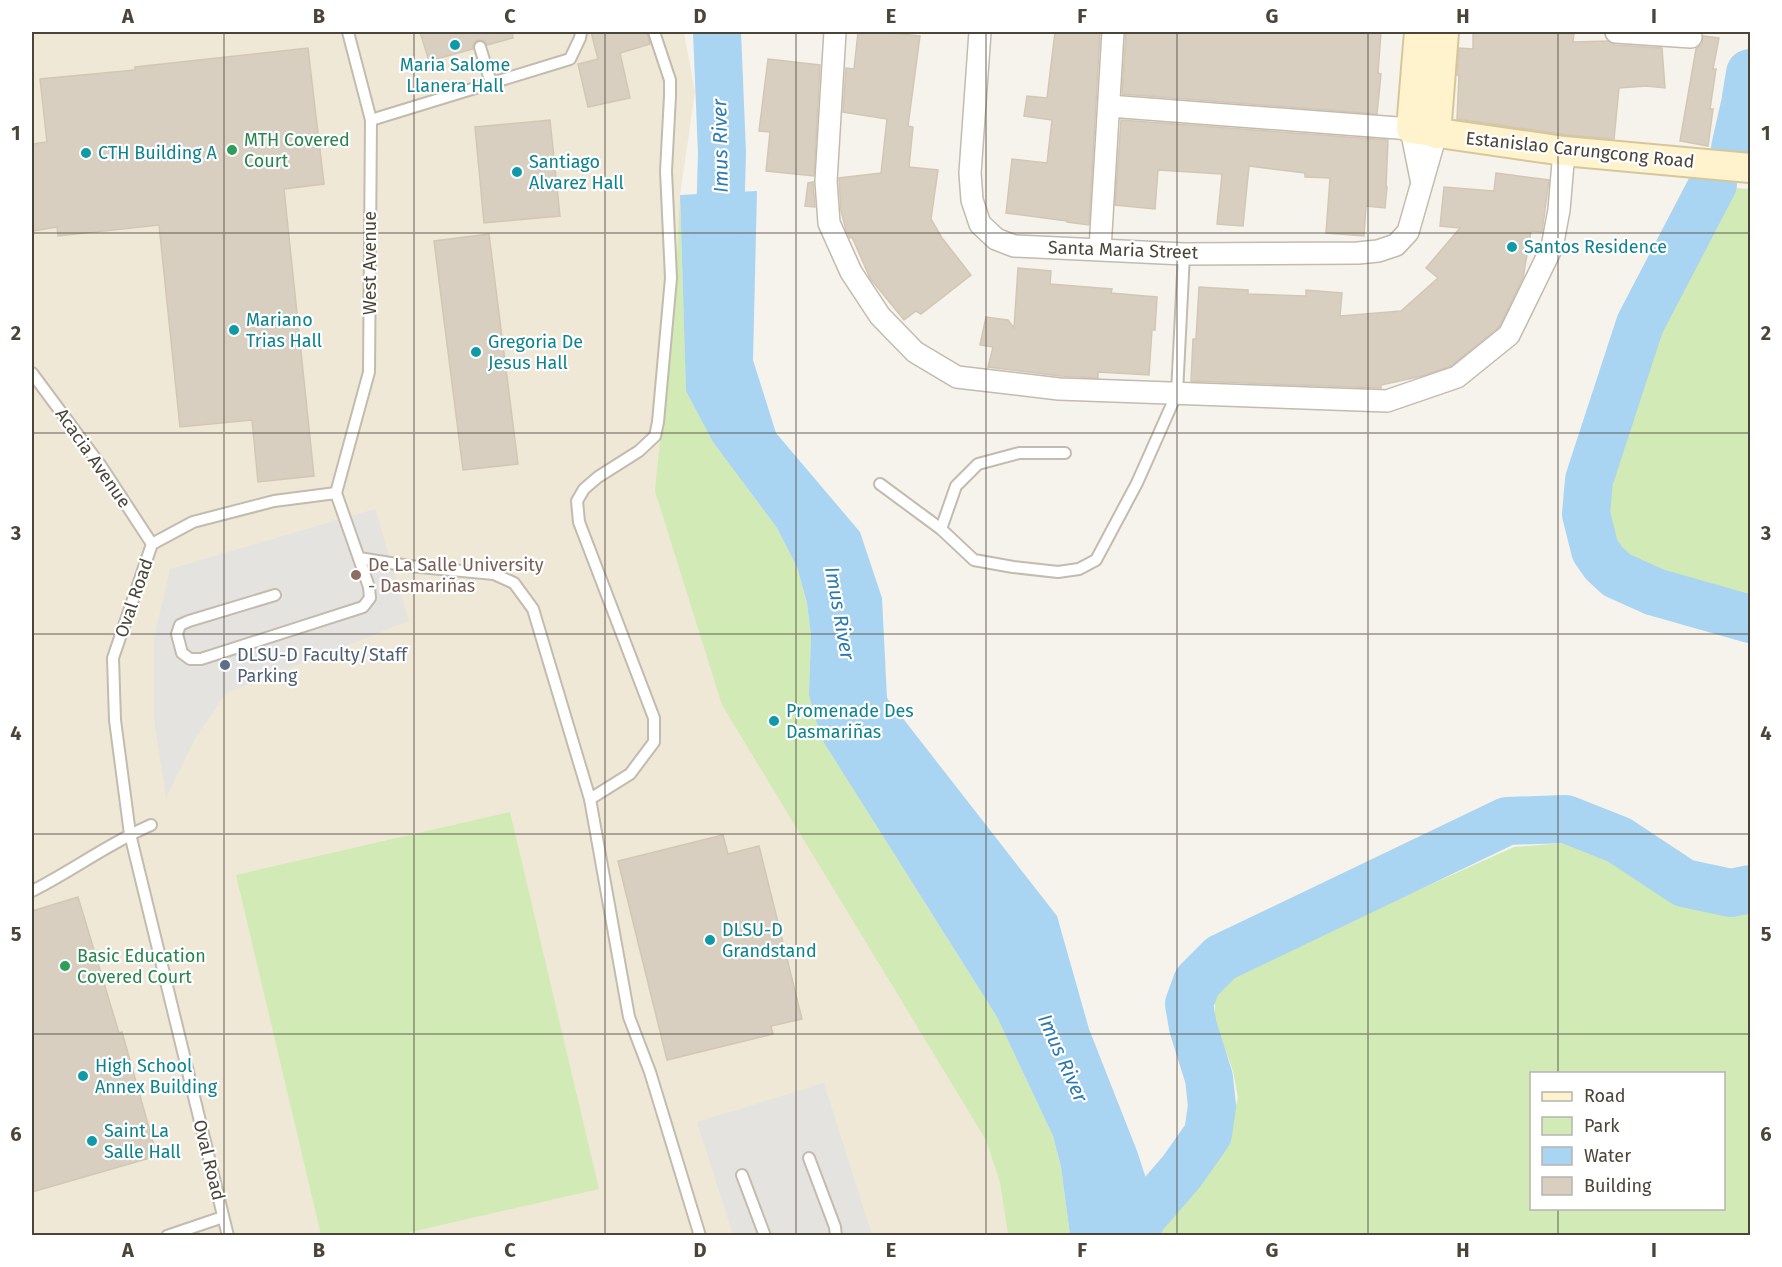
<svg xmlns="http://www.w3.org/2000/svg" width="1782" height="1267" viewBox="0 0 1782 1267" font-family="'Fira Sans',sans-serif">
  <rect width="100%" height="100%" fill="#f6f3ec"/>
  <path fill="#efe8d6" d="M32,32H684L695,92L680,195L675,292L986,1140L1000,1183L1008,1235H32Z"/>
  <g fill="#d2eab5" fill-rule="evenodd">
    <path d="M1736,188L1750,189V600L1661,574L1629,560L1612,543L1603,515L1609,484L1658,328Z"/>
    <path d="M680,195L686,391L713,442L777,528L797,567L807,603L811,636L809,695L821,738L997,1017L1053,1136L1061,1167L1070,1235H1008L1000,1183L986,1140L722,705L655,491L675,292Z"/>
    <path d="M510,812L599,1189L398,1235H321L236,875Z"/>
    <path d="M1565,843C1579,847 1597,849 1610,856C1626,865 1641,879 1656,889C1683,906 1719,914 1750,908V1235H1156L1161,1224L1210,1162L1228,1134L1238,1098L1233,1071L1215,1021V990L1236,972L1514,847ZM1532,1074H1724V1208H1532Z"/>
  </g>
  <g fill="#e5e3e0">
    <path d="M375,509L409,621L226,693L195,739L166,798L154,719V638L170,569Z"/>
    <path d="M824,1083L872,1235H733L697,1122Z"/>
  </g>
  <path fill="#a9d4f2" d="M757,191L753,360L776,433L860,532L882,598L887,698L1057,916L1089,1029L1137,1151L1161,1224L1156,1235H1070L1061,1167L1053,1136L997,1017L821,738L809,695L811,636L807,603L797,567L777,528L713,442L686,391L680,195Z"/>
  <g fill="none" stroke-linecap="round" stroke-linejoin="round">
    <g stroke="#a9d4f2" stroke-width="48">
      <path d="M717,32L722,153L719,257"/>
      <path d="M1735,148L1745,104L1750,73"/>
      <path d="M1713,184L1640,324L1589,480L1586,514L1595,550L1604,563L1617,575L1655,592L1750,619"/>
      <path d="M1132,1236L1144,1215L1182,1171L1208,1134L1212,1106L1209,1078L1193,1027L1189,1004L1197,982L1221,958L1507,821L1566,819L1619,840L1684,883L1731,893L1750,889"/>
    </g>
  </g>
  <g fill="#d8cfc1" stroke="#d3c7b4" stroke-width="1.5">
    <path d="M420,32H512L513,38L487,45L485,41L478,40L474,42L473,49L429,61Z"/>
    <path d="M591,32H647L650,44L620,53L630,98L588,107L578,64L598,59Z"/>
    <path d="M858,32H882L920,36L908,126L913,127L909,167L938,170L931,219L942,238L971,275L921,314L916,311L904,320L870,278L852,237L850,238L846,230L841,211L839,178L881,173L887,119L843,112L846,68L854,69Z"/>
    <path d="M1055,32H1100L1089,225L1067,222V221L1006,213L1012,159L1047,163L1052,120L1024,116L1027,96L1047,98Z"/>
    <path d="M1126,32H1381L1378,73L1381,74L1377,114L1122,94Z"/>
    <path d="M1473,32H1524L1574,34L1573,42L1608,41L1615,45L1662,48L1665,88L1646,86L1619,88L1614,139L1566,135L1457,119L1459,75H1457L1459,48L1473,49Z"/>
    <path d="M1703,36L1719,38L1713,69H1716L1710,109H1713L1708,146L1680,141L1696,49L1702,44Z"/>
    <path d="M308,48L324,184L284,189L314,476L258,482L252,420L180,427L159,225L58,236L57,227L32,231V144L47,142L40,79L135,70V67Z"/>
    <path d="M768,59L820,65L814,176L766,171L770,132L759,131Z"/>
    <path d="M550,120L560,216L484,223L475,127Z"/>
    <path d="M1121,120L1388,140L1386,187H1387L1385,208L1366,206L1364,236L1326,233L1330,178L1305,177V173L1249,166L1243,226L1217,224L1222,174L1158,170L1155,209L1115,205Z"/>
    <path d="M1496,173L1549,180L1542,232L1531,231L1523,278L1499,327L1451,366L1422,376L1381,385V388L1191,381L1193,339H1196L1199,287L1248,290V294L1306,296V290L1342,293L1340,316L1401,311L1438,278L1426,268L1460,228L1440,226L1444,187L1494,191Z"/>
    <path d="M813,182L815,207L805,206L808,183Z"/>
    <path d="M489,234L518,464L463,470L434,241Z"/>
    <path d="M1018,268L1051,271L1050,284L1112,289L1111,293L1157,297L1155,330H1152L1149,375L1098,372V378L1060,376L988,367L993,347L980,345L986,317L1008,320L1014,328Z"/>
    <path d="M723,835L728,854L759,846L802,1019L771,1026L773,1034L667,1060L618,861Z"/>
    <path d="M78,897L119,1033L122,1032L157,1156L32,1192V911Z"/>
  </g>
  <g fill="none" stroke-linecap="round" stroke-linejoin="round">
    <g stroke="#c2bbae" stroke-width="14">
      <g id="lane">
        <path d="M480,47L491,83"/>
        <path d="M371,120L570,59L580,38L581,32"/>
        <path d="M32,373L101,466L152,544"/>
        <path d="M880,484L941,529L974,560L1013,567L1058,572L1079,569L1096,560L1137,483L1177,393L1184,254"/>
        <path d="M336,493L369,372L371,120L348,32"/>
        <path d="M941,529L956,486L978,464L1019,453H1065"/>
        <path d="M359,558L409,566L494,574L514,583L533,609L590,799L629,1017L650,1072L700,1236"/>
        <path d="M275,595L189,621L180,625L177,634L182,653L190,659H201L363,607L370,598L369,587L336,493"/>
        <path d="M590,799L630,774L654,742V718L579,522L577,501L584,489L598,477L639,451L655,436L658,422L671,278L666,171L670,96V80L654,32"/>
        <path d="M32,891C72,871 109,843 151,825"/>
        <path d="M809,1158L835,1227L836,1236"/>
        <path d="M742,1175L765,1236"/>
        <path d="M167,1236L223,1217"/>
        <path d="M228,1236L130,834L115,720L113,658L152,544L193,522L274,501L336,493"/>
      </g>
    </g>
    <g stroke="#c2bbae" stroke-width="24">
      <g id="street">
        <path d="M835,32L826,181L829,223L851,272L880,316L915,352L957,377L1059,389L1387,401L1457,377L1509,335L1552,247L1559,210L1564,151"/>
        <path d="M980,32L970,173L972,200L980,224L996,239L1014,246L1184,254L1358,253L1378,251L1396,245L1408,232L1436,134"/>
        <path d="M1616,32L1691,37"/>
        <path d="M1109,106L1411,129L1421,179"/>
        <path d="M1100,249L1113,32"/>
      </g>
    </g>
    <g stroke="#d6c79b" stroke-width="32">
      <g id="secondary">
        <path d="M1419,32L1411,129L1564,151L1750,168"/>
        <path d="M1436,134L1444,32"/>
      </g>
    </g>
    <use href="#lane" stroke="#fff" stroke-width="10"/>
    <use href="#street" stroke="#fff" stroke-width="21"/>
    <use href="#secondary" stroke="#fff3cd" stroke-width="28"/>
  </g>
  <path fill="none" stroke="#4b4439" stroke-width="1.5" stroke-opacity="0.55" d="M224,32V1236M414,32V1236M605,32V1236M796,32V1236M986,32V1236M1177,32V1236M1368,32V1236M1558,32V1074M32,233H1750M32,433H1750M32,634H1750M32,834H1750M32,1034H1750M1558,1208V1236"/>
  <g fill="#0f9aa8" stroke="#fff" stroke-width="2">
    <circle cx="455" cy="45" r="6"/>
    <circle cx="86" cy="153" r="6"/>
    <circle cx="517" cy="172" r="6"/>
    <circle cx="1512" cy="247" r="6"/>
    <circle cx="234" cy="330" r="6"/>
    <circle cx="476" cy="352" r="6"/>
    <circle cx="774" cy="721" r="6"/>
    <circle cx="710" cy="940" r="6"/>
    <circle cx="83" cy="1076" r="6"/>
    <circle cx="92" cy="1141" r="6"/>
  </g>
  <g fill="#2e9e5b" stroke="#fff" stroke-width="2">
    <circle cx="232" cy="150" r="6"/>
    <circle cx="65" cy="966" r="6"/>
  </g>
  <circle fill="#8d6e63" stroke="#fff" stroke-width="2" cx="356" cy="575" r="6"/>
  <circle fill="#5c6f8a" stroke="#fff" stroke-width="2" cx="225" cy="665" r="6"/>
  <g text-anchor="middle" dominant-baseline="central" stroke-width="4.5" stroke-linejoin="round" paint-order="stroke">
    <g font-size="18" fill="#0d838f" stroke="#fff" text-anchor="start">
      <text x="455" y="65" text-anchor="middle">Maria Salome<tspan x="455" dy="21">Llanera Hall</tspan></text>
      <text x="98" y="153">CTH Building A</text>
      <text x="529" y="162">Santiago<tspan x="529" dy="21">Alvarez Hall</tspan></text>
      <text x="1524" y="247">Santos Residence</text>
      <text x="246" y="320">Mariano<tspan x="246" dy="21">Trias Hall</tspan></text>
      <text x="488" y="342">Gregoria De<tspan x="488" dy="21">Jesus Hall</tspan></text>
      <text x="786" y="711">Promenade Des<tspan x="786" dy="21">Dasmariñas</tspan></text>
      <text x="722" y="930">DLSU-D<tspan x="722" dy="21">Grandstand</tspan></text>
      <text x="95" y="1066">High School<tspan x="95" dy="21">Annex Building</tspan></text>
      <text x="104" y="1131">Saint La<tspan x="104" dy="21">Salle Hall</tspan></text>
    </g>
    <g font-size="18" fill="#27864d" stroke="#fff" text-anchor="start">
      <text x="244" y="140">MTH Covered<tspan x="244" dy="21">Court</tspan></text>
      <text x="77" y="956">Basic Education<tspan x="77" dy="21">Covered Court</tspan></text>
    </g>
    <g font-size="18" fill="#4b4439" stroke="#fff">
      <text transform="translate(1580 150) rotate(6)">Estanislao Carungcong Road</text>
      <text transform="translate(1123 250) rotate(2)">Santa Maria Street</text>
      <text transform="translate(370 263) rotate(-90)">West Avenue</text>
      <text transform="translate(93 458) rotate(55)">Acacia Avenue</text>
      <text transform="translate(134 598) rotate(-71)">Oval Road</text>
      <text transform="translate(209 1160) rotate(76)">Oval Road</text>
    </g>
    <g font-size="18" fill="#785e54" stroke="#fff" text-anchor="start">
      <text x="368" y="565">De La Salle University<tspan x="368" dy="21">- Dasmariñas</tspan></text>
    </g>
    <g font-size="18" fill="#4e5e75" stroke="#fff" text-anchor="start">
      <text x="237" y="655">DLSU-D Faculty/Staff<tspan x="237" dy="21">Parking</tspan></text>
    </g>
    <g font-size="20" font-style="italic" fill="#2e7ab2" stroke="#fff">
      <text transform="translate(720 146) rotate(-91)">Imus River</text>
      <text transform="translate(840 613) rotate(80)">Imus River</text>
      <text transform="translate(1063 1058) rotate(66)">Imus River</text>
    </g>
  </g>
  <rect width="1782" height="1267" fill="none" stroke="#ffffff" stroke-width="66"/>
  <rect x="1530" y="1072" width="195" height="138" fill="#ffffff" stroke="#b7b4b0" stroke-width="1.5"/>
  <rect x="1542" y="1092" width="30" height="9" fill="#fff3cd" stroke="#b7b4b0" stroke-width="1.5"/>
  <text x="1584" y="1102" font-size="18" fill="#4b4439">Road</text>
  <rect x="1542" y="1117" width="30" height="18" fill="#d2eab5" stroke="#b7b4b0" stroke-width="1.5"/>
  <text x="1584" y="1132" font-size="18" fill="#4b4439">Park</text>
  <rect x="1542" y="1147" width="30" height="18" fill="#a9d4f2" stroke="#b7b4b0" stroke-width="1.5"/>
  <text x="1584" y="1162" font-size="18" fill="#4b4439">Water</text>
  <rect x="1542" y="1177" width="30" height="18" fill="#d8cfc1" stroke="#b7b4b0" stroke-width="1.5"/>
  <text x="1584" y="1192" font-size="18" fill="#4b4439">Building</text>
  <rect x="33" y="33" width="1716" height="1201" fill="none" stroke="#4b4439" stroke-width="2"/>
  <g font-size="20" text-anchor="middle" font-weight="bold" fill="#4b4439">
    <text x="128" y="23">A</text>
    <text x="319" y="23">B</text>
    <text x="510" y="23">C</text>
    <text x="700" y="23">D</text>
    <text x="891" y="23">E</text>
    <text x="1082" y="23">F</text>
    <text x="1272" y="23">G</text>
    <text x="1463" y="23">H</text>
    <text x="1654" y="23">I</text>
    <text x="16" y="140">1</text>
    <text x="1766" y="140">1</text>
    <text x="16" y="340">2</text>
    <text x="1766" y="340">2</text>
    <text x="16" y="540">3</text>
    <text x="1766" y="540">3</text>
    <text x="16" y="740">4</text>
    <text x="1766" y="740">4</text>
    <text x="16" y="941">5</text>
    <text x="1766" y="941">5</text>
    <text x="16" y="1141">6</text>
    <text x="1766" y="1141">6</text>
    <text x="128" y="1257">A</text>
    <text x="319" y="1257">B</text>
    <text x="510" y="1257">C</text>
    <text x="700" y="1257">D</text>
    <text x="891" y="1257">E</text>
    <text x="1082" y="1257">F</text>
    <text x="1272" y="1257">G</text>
    <text x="1463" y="1257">H</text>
    <text x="1654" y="1257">I</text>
  </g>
</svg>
